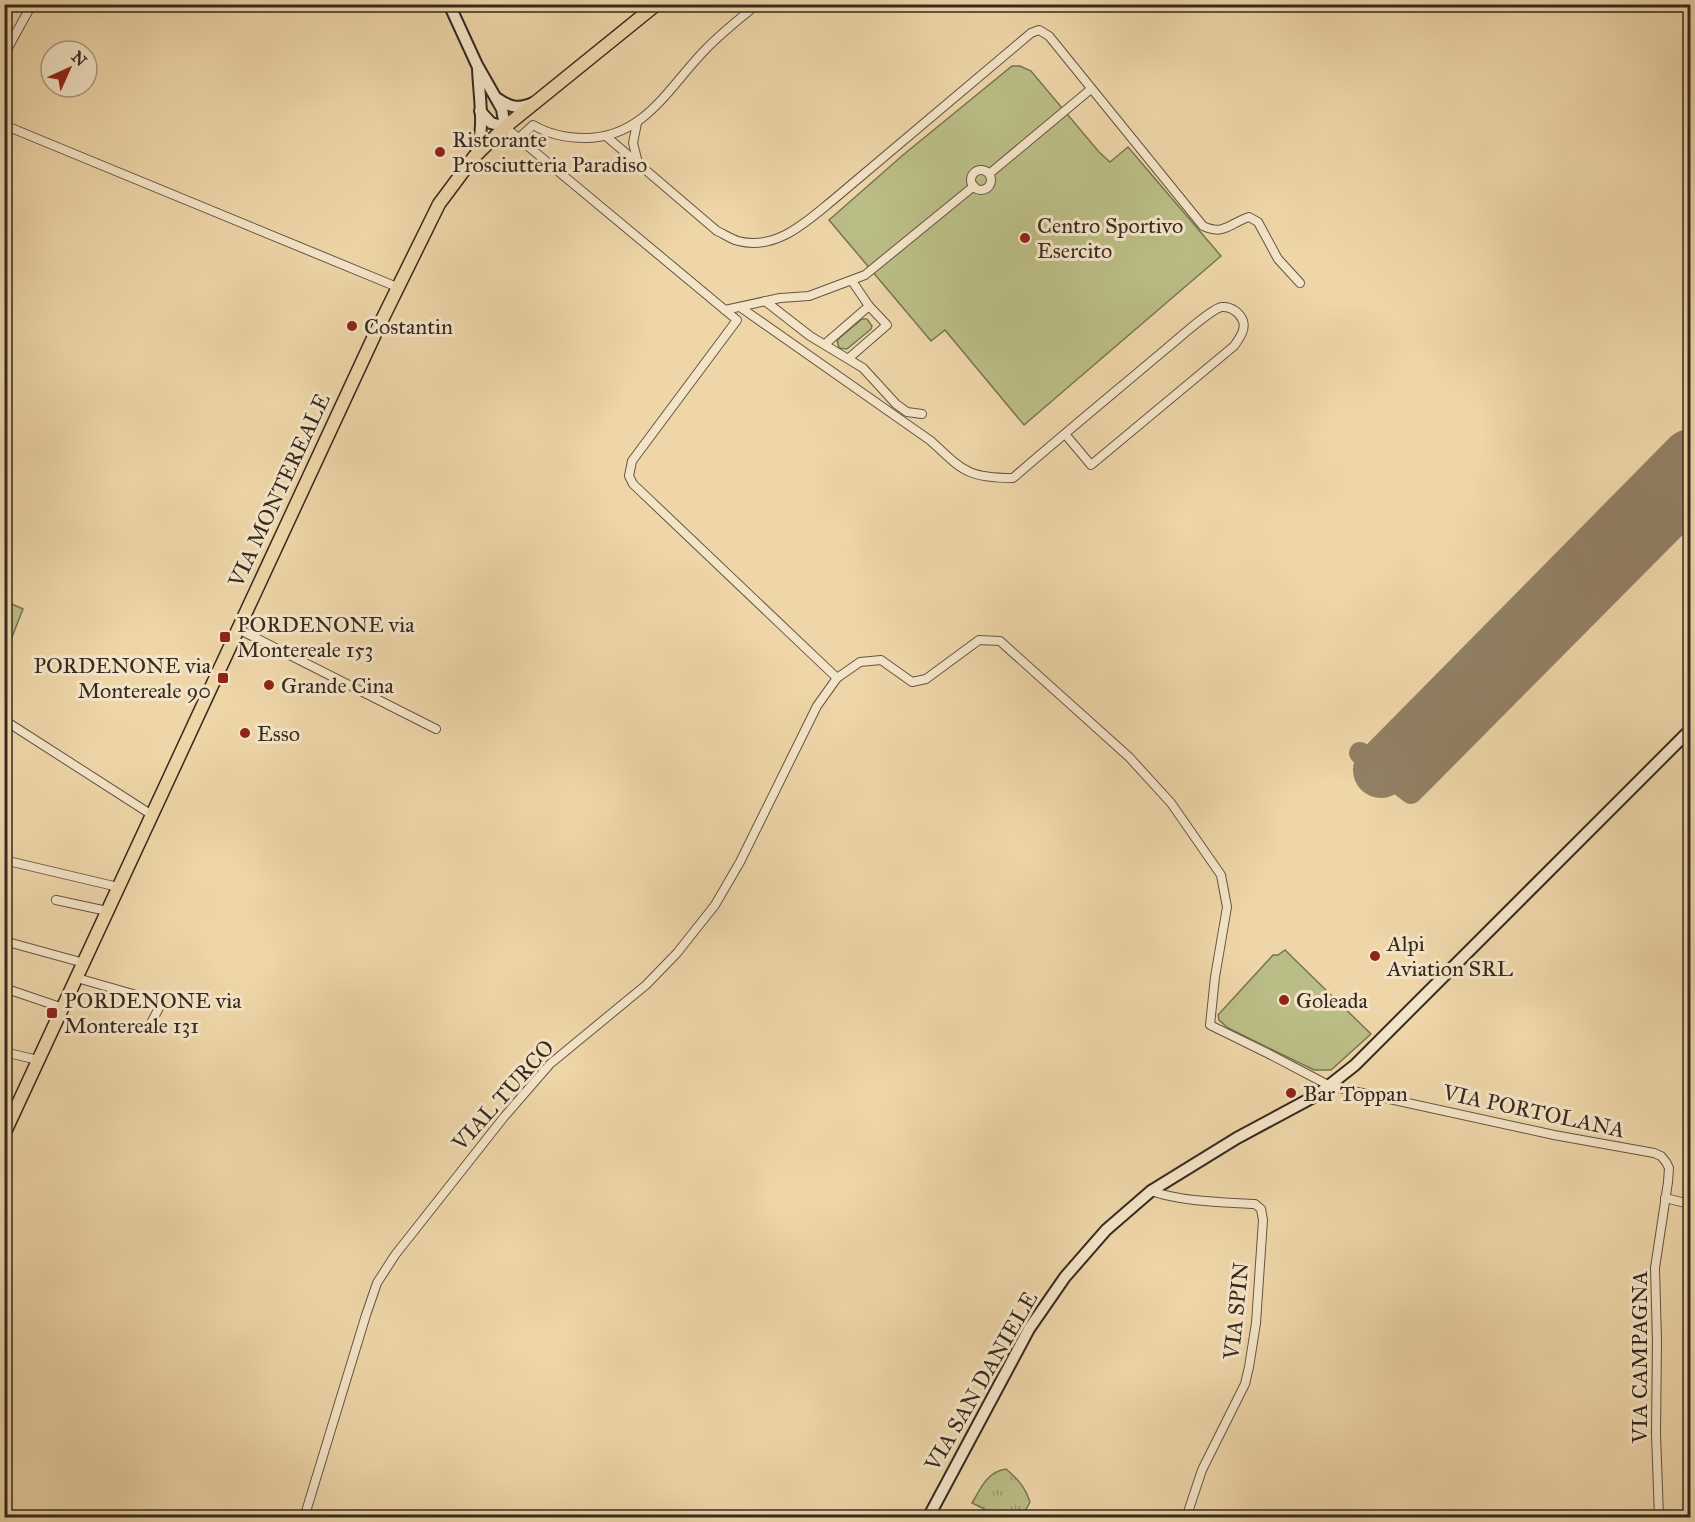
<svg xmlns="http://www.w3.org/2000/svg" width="1695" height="1522" viewBox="0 0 1695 1522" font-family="'IM FELL Great Primer',serif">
  <defs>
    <pattern id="grass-tufts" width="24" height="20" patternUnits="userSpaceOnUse" patternTransform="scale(1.5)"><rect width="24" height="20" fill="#bbbd86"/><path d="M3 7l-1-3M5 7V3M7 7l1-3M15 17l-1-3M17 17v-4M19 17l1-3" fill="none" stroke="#999a6d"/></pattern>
    <pattern id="forest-firs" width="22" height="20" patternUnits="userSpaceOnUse" patternTransform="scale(1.5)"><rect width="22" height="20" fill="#bbbd86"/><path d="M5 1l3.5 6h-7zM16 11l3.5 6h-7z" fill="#999a6d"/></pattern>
  </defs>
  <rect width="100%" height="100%" fill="#eed6a9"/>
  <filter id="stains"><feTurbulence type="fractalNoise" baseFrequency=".00333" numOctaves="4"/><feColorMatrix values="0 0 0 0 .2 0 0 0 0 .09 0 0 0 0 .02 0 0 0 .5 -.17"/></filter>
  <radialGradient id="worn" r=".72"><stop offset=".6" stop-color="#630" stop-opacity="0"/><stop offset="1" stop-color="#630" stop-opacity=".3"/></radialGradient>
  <g fill="url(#grass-tufts)" stroke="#787452" stroke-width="1.5">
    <path d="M862,319H867L872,326L871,329L847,349L839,348L837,340Z"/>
    <path d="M1006,1469C1018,1479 1025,1487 1030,1502L1022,1517H1000L972,1503C981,1488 987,1472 1006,1469Z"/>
  </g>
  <path fill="url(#forest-firs)" stroke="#787452" stroke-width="1.5" d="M5,601L23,609L5,655Z"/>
  <g fill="#bbbd86" stroke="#787452" stroke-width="1.5">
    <path d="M1012,66H1020L1031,71L1099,152L1110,162L1128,147L1221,256L1024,425L945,330L931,341L829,220L903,155Z"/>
    <path d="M1285,950L1371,1034L1331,1070H1314L1228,1028L1219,1020L1218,1015L1273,955H1278Z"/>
  </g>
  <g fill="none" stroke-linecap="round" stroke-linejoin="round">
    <path stroke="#928064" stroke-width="22" d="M1360,753L1411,793L1690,512"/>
    <path stroke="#928064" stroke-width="56" d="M1381,770L1690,457"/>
    <g stroke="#635542" stroke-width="10">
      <g id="street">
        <path d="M4,55L32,4"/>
        <path d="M637,123L633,143L638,163"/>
        <path d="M4,125L397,287"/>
        <path d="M505,127L737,320L632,461L629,476L633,484L837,678L860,662L881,660L912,682L926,679L979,640L1000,641L1129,757L1171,803L1221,875L1227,907L1215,977L1210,1025L1271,1055L1330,1086L1554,1135L1654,1153L1661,1156L1666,1162L1669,1168L1668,1182L1655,1268L1657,1341L1656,1434L1659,1518"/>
        <path d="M607,137L717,231C724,234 731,239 738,241C776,251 806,222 833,200L1031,33L1039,30L1049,36L1203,226C1224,236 1230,223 1249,217L1258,222L1278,259L1300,283"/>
        <path d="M518,139L533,125C550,135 566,138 585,138C644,138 669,87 705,50C721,33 740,19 757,4"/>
        <circle cx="981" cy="180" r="10"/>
        <path d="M989,174L1091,89"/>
        <path d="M852,281L869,306"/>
        <path d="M765,301L810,336L863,368L896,404L907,412L922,414"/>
        <path d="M740,307L931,441C963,471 968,478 1013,478C1064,434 1116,391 1167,348C1177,340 1212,308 1222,307C1231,306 1240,313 1243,321C1246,330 1239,339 1234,346L1091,465L1065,434"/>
        <path d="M725,310L780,298L809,296L865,275L974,186"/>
        <path d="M825,344L869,306L887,325L849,358"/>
        <path d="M238,629L436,729"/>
        <path d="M4,720L152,815"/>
        <path d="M4,860L118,887"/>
        <path d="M56,900L107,911"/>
        <path d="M4,941L84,963"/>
        <path d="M77,978L133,994L160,1006L151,1023"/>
        <path d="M4,988L63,1008"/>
        <path d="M4,1052L38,1060"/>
        <path d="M1151,1191C1184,1202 1220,1202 1255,1204L1261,1209L1263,1220L1256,1323L1249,1367L1245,1384L1202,1470L1186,1518"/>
        <path d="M1665,1198L1690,1204"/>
        <path d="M304,1518L366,1315L377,1283L395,1255L504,1117L550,1064L646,985L677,953L715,905L740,862L817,706L837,678"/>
      </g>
    </g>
    <g stroke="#352a1f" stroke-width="14">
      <g id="secondary">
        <path d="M449,4L477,65L502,109L505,127L491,123L480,111"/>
        <path d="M498,99C511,108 519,109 533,103"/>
        <path d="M475,156C486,128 479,98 478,68"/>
        <path d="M928,1518L1029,1329L1065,1277L1106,1230L1151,1191L1237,1138L1317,1095L1355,1065L1690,730"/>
      </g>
    </g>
    <g stroke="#352a1f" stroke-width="15">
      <path id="primary" d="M4,1134L375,334L439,204L474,157L505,127L657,4"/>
    </g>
    <use href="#street" stroke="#f4e4c7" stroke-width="8"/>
    <use href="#secondary" stroke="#f4e4c7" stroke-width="10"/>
    <use href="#primary" stroke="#eed6a9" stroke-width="12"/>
  </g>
  <g fill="#8f2418" stroke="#f4e4c7" stroke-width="2">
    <circle cx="440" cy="152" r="6"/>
    <circle cx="1025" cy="238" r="6"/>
    <circle cx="352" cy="326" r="6"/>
    <rect x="219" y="631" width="12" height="12" rx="3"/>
    <rect x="217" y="672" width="12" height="12" rx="3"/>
    <circle cx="269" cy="685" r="6"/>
    <circle cx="245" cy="733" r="6"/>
    <circle cx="1375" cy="956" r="6"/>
    <circle cx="1284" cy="1000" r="6"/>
    <rect x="46" y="1007" width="12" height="12" rx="3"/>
    <circle cx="1291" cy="1093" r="6"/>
  </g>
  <g text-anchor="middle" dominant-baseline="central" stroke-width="6" stroke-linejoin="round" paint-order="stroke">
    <g font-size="22" fill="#352a1f" stroke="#f4e4c7" text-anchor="start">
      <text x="452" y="139">Ristorante<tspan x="452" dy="25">Prosciutteria Paradiso</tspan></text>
      <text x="1037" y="225">Centro Sportivo<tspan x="1037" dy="25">Esercito</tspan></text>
      <text x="364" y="326">Costantin</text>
      <text x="237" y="624">PORDENONE via<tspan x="237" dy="25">Montereale 153</tspan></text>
      <text x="211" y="665" text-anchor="end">PORDENONE via<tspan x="211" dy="25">Montereale 90</tspan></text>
      <text x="281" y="685">Grande Cina</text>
      <text x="257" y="733">Esso</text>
      <text x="1387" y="943">Alpi<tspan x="1387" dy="25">Aviation SRL</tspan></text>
      <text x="64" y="1000">PORDENONE via<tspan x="64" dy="25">Montereale 131</tspan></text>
      <text x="1296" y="1000">Goleada</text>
      <text x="1303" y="1093">Bar Toppan</text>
    </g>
    <g font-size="22" fill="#352a1f" stroke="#f4e4c7">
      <text transform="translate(279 490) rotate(-65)">VIA MONTEREALE</text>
      <text transform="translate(503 1095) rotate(-48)">VIAL TURCO</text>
      <text transform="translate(1534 1111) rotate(12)">VIA PORTOLANA</text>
      <text transform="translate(1236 1311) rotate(-84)">VIA SPIN</text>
      <text transform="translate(1639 1357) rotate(-90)">VIA CAMPAGNA</text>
      <text transform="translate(981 1381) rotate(-60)">VIA SAN DANIELE</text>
    </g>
  </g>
  <rect width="1695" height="1522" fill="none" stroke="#eed6a9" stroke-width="24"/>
  <rect x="6" y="6" width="1683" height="1510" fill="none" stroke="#352a1f" stroke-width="3"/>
  <rect x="12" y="12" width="1671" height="1498" fill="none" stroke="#352a1f" stroke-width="1.5"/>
  <g transform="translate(69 69) rotate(45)"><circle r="28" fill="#f4e4c7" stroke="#a89a84" stroke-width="1.5"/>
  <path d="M0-4.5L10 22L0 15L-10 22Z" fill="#8f2418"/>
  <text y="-9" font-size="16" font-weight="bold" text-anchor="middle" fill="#352a1f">N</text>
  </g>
  <rect width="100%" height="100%" filter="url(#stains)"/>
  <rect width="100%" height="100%" fill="url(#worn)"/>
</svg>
